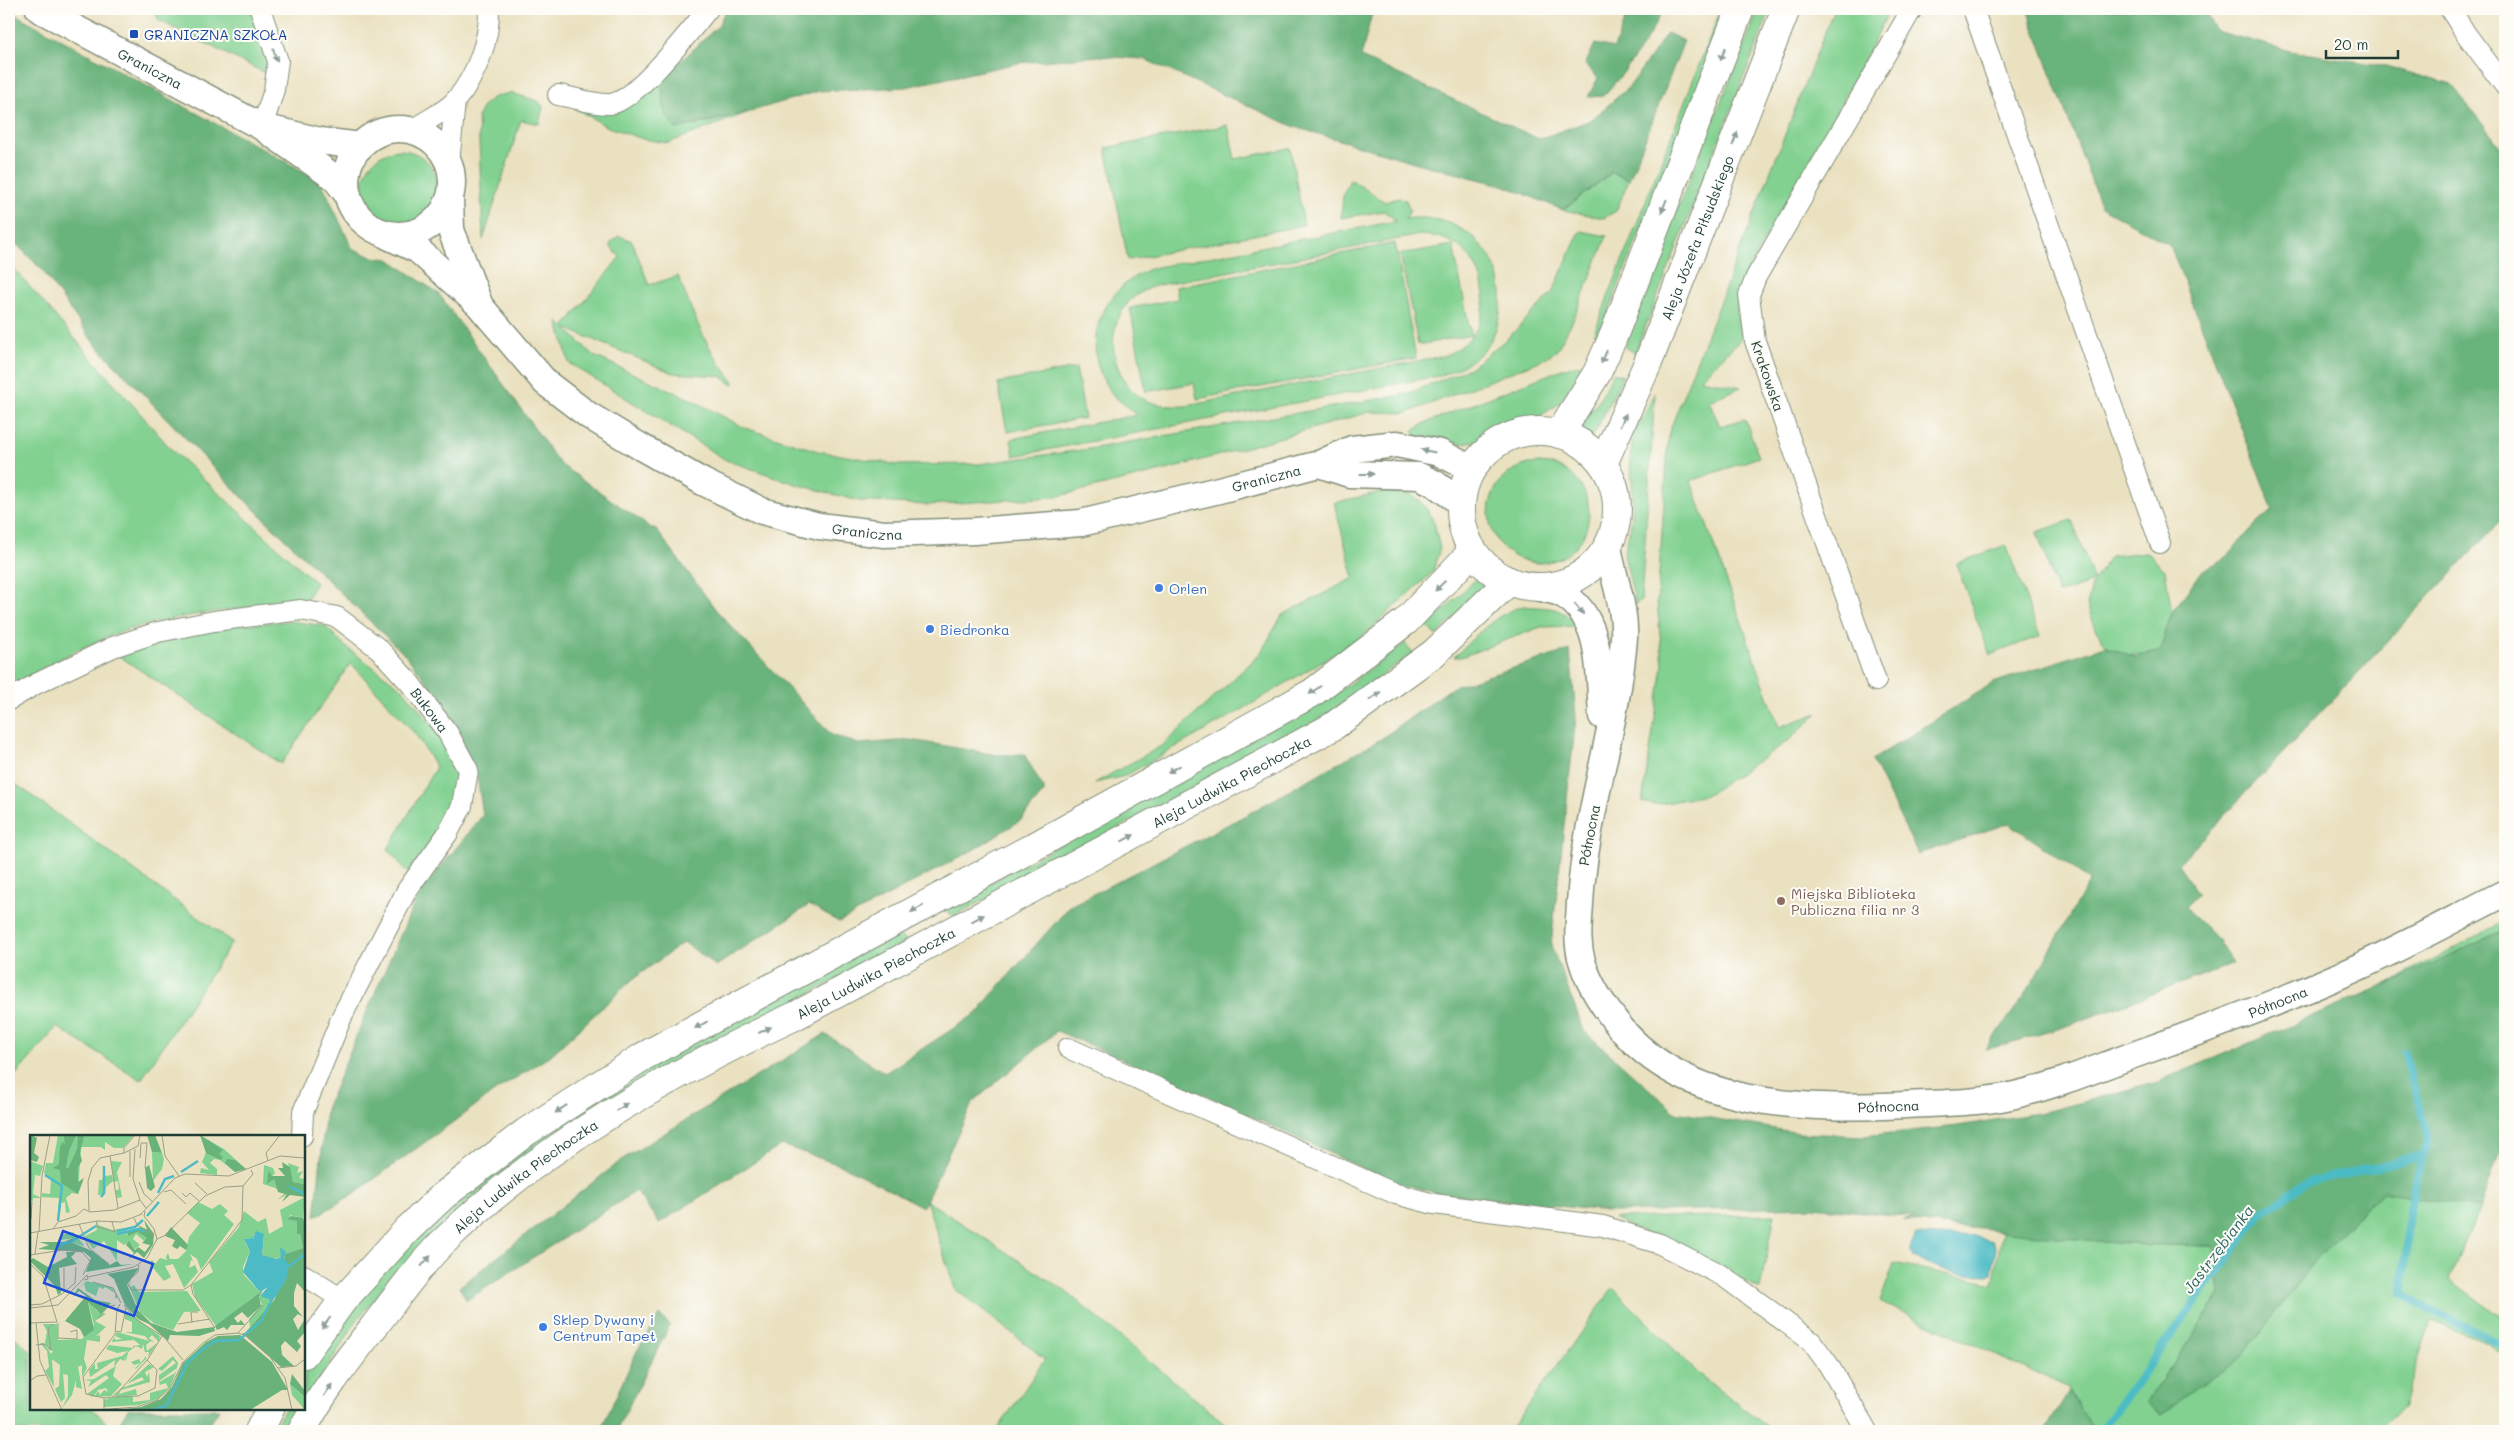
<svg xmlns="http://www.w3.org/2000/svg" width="2514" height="1440" viewBox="0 0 2514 1440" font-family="Mali,sans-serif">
  <rect width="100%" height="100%" fill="#fdfcf7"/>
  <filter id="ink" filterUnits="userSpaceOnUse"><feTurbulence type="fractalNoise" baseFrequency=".02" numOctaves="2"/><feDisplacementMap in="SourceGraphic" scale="10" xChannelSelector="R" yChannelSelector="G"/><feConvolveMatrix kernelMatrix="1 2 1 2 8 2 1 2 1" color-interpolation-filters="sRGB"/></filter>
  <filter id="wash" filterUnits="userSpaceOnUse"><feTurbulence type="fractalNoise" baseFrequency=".0096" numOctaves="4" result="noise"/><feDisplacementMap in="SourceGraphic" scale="20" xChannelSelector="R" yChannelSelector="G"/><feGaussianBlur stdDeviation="1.12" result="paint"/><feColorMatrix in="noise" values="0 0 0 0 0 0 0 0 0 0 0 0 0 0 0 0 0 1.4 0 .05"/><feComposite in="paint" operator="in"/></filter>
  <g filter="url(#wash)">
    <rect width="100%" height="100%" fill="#eae1c0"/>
    <g fill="#82d191" stroke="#508762" fill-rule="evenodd">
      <path d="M145,9H253L270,55L267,74L158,20L155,9Z"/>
      <path d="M1721,9H1729L1599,335L1594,333Z"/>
      <path d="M1759,9H1771L1635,353L1625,347L1661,249Z"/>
      <path d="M1834,9H1890L1857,75L1744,277L1737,309L1742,338L1700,379L1741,387L1709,401L1720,426L1745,419L1759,457L1691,481L1779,727L1818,713L1788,741L1707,795L1655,805L1642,802L1663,666L1657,602L1669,432Z"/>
      <path d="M661,80L665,113L694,126L755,110L668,143L643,139L608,127L574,108L648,89Z"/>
      <path d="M511,93L538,101L543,107L539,124L521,120L483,240L478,116C485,99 494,96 511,93Z"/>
      <path d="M1228,125L1235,159L1290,148L1304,225L1128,260L1106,148Z"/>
      <circle cx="400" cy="187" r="37"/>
      <path d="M1613,172L1629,180L1616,211L1604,218L1563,210Z"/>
      <path d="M1350,179L1385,202L1399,198L1406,200L1410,211L1405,219C1462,210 1510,257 1500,313C1498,325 1493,339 1485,349C1472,363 1456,370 1439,376L1014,456L1011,439L1137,415C1125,405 1112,397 1105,383C1080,337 1106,286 1152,268L1396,221L1384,211L1341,218L1343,196ZM1420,235C1436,236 1452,239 1463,250C1487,272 1492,314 1469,339C1462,347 1453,352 1443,356L1186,406C1169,407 1148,405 1135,393C1106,366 1105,315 1140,293C1145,289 1152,287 1158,285Z"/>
      <path d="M1580,231L1607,236L1573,320L1557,350L1542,360L1407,413L1370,412L1170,469L1055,497L926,505L859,501L799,485L726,460L569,363L558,322L564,327L620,257L610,246L612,241L619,236L632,241L649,285L678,276C694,316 706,350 735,383L732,384L720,376L673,373L565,328L594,356L690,399L745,428L818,451L898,465L979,464L1089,449L1407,394L1470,368L1508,338L1552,293Z"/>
      <path d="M1395,243L1416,358L1197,399L1194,383L1146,392L1130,308L1178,299L1176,287Z"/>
      <path d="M1453,245L1471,335L1418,345L1400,254Z"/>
      <path d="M9,263L171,449L316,583L306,600C243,609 175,613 115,634C77,648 43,668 9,687Z"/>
      <path d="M1584,364L1560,403L1531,422L1485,439L1462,444L1416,437L1413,431L1425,423L1565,368Z"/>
      <path d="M1076,368L1085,418L1007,432L998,383Z"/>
      <path d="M1613,373L1623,376L1592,438L1575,428L1598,402Z"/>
      <path d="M1655,393L1641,600L1636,605L1624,555L1632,519L1633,493L1630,458L1633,436Z"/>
      <circle cx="1539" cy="513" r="50"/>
      <path d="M1385,491L1412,495L1424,505L1434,522L1440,548L1433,572L1359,639L1245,708L1125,776L1095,783L1163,745L1260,654L1282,615L1354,578L1334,503Z"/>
      <path d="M2072,520L2094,581L2110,556L2146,552L2165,570L2172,612L2160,650C2111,664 2103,650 2087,605L2093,582L2058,594L2037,532Z"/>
      <path d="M2006,545L2040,636L1990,655L1956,564Z"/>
      <path d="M1477,578L1487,585L1436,636L1427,626Z"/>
      <path d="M1523,606C1552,609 1557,604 1579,626L1541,627L1461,657H1454C1475,637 1494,614 1523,606Z"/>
      <path d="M290,621L325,626L346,647L403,689L441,736L458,772L456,801L442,828L408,873L388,849L436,767L416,735L351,663L281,764L116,654L143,644L216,627Z"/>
      <path d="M1405,643L1413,653L1317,721L954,916L943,909L1341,690Z"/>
      <path d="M9,779L232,942L141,1080L57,1027L9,1083Z"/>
      <path d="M2505,921V930L2376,989Z"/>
      <path d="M894,933L908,941L673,1067L529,1152L444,1222L359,1317L304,1405L305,1372L394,1257L519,1145L649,1067Z"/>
      <path d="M2382,1192L2480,1208L2449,1279L2505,1320V1357L2488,1342L2431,1321L2402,1408L2379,1431H2093L2067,1387L1880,1302L1894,1263L1993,1284L2004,1223L2124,1244L2215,1246L2220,1295L2147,1402L2161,1414Z"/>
      <path d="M926,1200L1064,1290L1234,1431H1001L998,1429L1045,1359L955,1289Z"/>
      <path d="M1775,1215L1760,1289L1613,1218Z"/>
      <path d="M1613,1288L1697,1372L1773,1431H1510Z"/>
      <path d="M9,1332L31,1352V1409H93L114,1431H9Z"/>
      <path d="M285,1409H302L288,1431H272Z"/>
    </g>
    <g fill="#69b37b" stroke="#447858">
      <path d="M726,9H1373L1361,57L1539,139L1591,120L1630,86L1667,33L1684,41L1629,180L1612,172L1563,210L1505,186L1424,165L1295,127L1144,59L1098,56L1018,63L906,87L819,91L755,110L676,129L665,113L661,80L718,26Z"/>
      <path d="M1629,9H1663C1648,41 1627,71 1603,96L1588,97L1598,78L1585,65L1595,44L1614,48Z"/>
      <path d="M2027,9H2203L2216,31L2290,51L2386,66L2452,85L2505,153V516L2178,865L2198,894L2185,907L2218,940L2233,964L2061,1028L1985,1050L2025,995L2090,880L2009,823L1918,854L1872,760L1993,683L2105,646L2135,657L2160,650L2172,612L2203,570L2224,559L2256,524L2273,510L2170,245L2101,207Z"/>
      <path d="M9,11L321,181L352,248L372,257L389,259L439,294L560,464L651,528H655L716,610L832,735L858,744L911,740L998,755L1024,754L1045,791L1021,820L973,850L839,922L809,905L716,966L684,942L633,979L550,1056L497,1090L355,1193L315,1217L326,1109L364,1018L418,895L483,815L477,776L444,703L406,656L245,500L94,343L43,271L9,237Z"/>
      <path d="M1570,650L1576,717L1551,945L1584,1031L1675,1112L1799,1133L1864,1136L1958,1126L2044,1112L2158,1082L2376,989L2505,930V1150L2499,1155L2480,1208L2382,1192L2316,1259L2243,1356L2161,1414L2147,1402L2220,1295L2214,1246L2124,1244L1903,1221L1914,1217L1813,1207L1616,1212L1441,1194L1405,1185L1368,1171L1205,1095L1057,1031L973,1102L923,1207L845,1167L782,1145L659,1223L636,1191L467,1300L459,1287L623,1159L825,1034L885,1073L983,1009L981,1007L1070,906L1248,814L1381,739L1453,687Z"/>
      <path d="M660,1315L670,1325L616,1431H600L637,1351Z"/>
      <path d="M2069,1391L2093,1431H2045Z"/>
      <path d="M128,1409H219L205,1431H114Z"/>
    </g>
    <path fill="#4cbbc5" stroke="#367c7c" d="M1916,1234L1978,1237L1993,1241L1996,1249L1992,1273C1972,1283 1933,1265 1913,1258L1910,1249Z"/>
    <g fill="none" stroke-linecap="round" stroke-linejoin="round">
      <g stroke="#4cbbc5" stroke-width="8">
        <path d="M2422,1156L2411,1203L2402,1294L2429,1310L2505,1344"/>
        <path d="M2100,1431L2263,1211L2308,1182L2422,1156L2429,1141L2404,1052"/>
      </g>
    </g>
  </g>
  <g filter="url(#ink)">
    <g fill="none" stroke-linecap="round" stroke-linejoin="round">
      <g stroke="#848f7a" stroke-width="22">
        <g id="minor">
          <path d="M260,9L278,61L274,90L262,127"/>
          <path d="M1973,9L2160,543"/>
          <path d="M2450,9L2466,34L2505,86"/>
          <path d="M558,95C572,97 596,105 610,104C635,102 691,30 708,9"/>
          <path d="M411,131C424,121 444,113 455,101C476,77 490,39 489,9"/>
          <path d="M449,164L455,101"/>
          <path d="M1876,681L1755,341L1749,295L1756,277L1912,9"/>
          <path id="s1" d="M9,700L36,684L113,647L158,632L214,621L301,610L337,617L379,649L409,682L448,733L468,770L462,806L448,833L407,890L343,1014L303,1112L302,1136"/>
          <path d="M1068,1048L1396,1194L1434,1204L1603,1226L1660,1244L1723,1276L1811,1341L1828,1364L1867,1431"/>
          <path d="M304,1275L343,1300"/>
        </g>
      </g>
      <g stroke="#848f7a" stroke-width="29">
        <g id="tertiary">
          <path id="s2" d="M39,9L262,127L335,178L348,195"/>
          <circle cx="399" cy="182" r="53"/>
          <path d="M275,130L320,141L361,146"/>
          <path id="s3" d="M450,198L451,230L480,306L546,383L588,415L641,447L703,482L762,511L819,526L884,534L975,531L1081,523L1219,490L1319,464"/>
          <path d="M388,236L418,250L476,302"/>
          <path d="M1461,503L1434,483L1419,476L1349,474L1319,464L1352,449L1397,444L1440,453L1472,469"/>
          <path id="s4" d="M1608,545C1612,576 1626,607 1624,638C1617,728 1585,814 1580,903C1579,923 1576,942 1582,961C1588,982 1600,1001 1613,1018C1678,1109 1806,1110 1906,1105C1942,1103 1980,1103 2015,1095C2057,1085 2098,1068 2139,1053C2207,1029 2276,1004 2343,974C2398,950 2451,920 2505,893"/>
          <path d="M1537,587C1544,589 1553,590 1560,593C1603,614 1599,675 1602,716"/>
        </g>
      </g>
      <g stroke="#848f7a" stroke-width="30">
        <g id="secondary">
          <circle cx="1539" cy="509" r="78"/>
          <path d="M1559,434L1597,373L1613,337L1740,9"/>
          <path id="s5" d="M1603,464L1647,365L1786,9"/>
          <path d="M304,1354L343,1300L407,1230L443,1196L526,1132L644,1056L1037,845L1312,693L1406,621L1473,551"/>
          <path d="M259,1431L270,1409"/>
          <path id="s6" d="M302,1431C320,1395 347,1361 372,1329C395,1300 415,1270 441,1244C541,1145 669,1075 795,1016L1332,727L1434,653L1509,581"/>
        </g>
      </g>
      <use href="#minor" stroke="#fff" stroke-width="20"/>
      <use href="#tertiary" stroke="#fff" stroke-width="26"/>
      <use href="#secondary" stroke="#fff" stroke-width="28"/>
    </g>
    <defs><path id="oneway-solid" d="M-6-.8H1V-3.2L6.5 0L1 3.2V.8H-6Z" transform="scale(1.25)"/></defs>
    <g fill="#8f9e9a">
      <use href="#oneway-solid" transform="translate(1723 54) rotate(111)"/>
      <use href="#oneway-solid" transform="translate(275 55) rotate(74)"/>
      <use href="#oneway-solid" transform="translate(1735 139) rotate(-69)"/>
      <use href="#oneway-solid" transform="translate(1664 206) rotate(111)"/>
      <use href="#oneway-solid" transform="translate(1604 357) rotate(114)"/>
      <use href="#oneway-solid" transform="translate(1623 420) rotate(-66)"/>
      <use href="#oneway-solid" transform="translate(1428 451) rotate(-168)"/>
      <use href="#oneway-solid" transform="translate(1367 474)"/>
      <use href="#oneway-solid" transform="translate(1440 586) rotate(134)"/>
      <use href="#oneway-solid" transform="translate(1579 609) rotate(50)"/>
      <use href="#oneway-solid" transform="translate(1315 690) rotate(145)"/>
      <use href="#oneway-solid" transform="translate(1375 696) rotate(-36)"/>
      <use href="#oneway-solid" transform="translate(1174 769) rotate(151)"/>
      <use href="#oneway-solid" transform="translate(1128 838) rotate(-28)"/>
      <use href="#oneway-solid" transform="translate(917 909) rotate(152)"/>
      <use href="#oneway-solid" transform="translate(978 918) rotate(-28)"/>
      <use href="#oneway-solid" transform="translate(701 1025) rotate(152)"/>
      <use href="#oneway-solid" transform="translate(765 1030) rotate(-25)"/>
      <use href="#oneway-solid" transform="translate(622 1107) rotate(-32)"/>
      <use href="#oneway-solid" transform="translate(561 1109) rotate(147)"/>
      <use href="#oneway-solid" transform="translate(426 1261) rotate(-48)"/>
      <use href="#oneway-solid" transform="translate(326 1323) rotate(127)"/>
      <use href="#oneway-solid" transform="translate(328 1390) rotate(-56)"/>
    </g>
  </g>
  <rect fill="#1a4fb4" stroke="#fdfcf7" stroke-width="2" x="129" y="29" width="10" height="10" rx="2.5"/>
  <g fill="#3f7fe0" stroke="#fdfcf7" stroke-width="2">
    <circle cx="1159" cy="588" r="5"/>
    <circle cx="930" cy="629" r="5"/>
    <circle cx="543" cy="1327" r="5"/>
  </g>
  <circle fill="#8d6e63" stroke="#fdfcf7" stroke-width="2" cx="1781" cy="901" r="5"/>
  <g text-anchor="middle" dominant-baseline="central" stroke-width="4" stroke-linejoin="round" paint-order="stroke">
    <g font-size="14" fill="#164399" stroke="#fdfcf7" text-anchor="start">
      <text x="144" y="34">GRANICZNA SZKOŁA</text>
    </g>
    <g font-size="14" fill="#1f3d34" stroke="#fdfcf7">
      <text stroke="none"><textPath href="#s2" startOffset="126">Graniczna</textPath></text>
      <text stroke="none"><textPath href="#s5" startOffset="245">Aleja Józefa Piłsudskiego</textPath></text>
      <text transform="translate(1768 376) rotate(71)">Krakowska</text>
      <text stroke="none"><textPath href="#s3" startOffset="979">Graniczna</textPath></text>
      <text stroke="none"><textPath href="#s3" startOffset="574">Graniczna</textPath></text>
      <text stroke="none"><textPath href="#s1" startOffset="478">Bukowa</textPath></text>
      <text stroke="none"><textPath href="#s6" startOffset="1152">Aleja Ludwika Piechoczka</textPath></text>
      <text transform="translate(1589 835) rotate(-79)">Północna</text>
      <text stroke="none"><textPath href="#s6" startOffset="748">Aleja Ludwika Piechoczka</textPath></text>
      <text stroke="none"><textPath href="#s4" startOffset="1195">Północna</textPath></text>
      <text stroke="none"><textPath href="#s4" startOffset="789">Północna</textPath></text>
      <text stroke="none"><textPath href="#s6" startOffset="342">Aleja Ludwika Piechoczka</textPath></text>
    </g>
    <g font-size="14" fill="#366cbe" stroke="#fdfcf7" text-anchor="start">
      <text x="1169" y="588">Orlen</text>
      <text x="940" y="629">Biedronka</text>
      <text x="553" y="1319">Sklep Dywany i<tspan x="553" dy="16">Centrum Tapet</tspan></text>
    </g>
    <g font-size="14" fill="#785e54" stroke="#fdfcf7" text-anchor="start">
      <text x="1791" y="893">Miejska Biblioteka<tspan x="1791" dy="16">Publiczna filia nr 3</tspan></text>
    </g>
    <g font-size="15" font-style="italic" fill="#2c6360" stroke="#fdfcf7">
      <text transform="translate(2218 1249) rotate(-53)">Jastrzębianka</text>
    </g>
  </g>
  <g transform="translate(30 1135)">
    <rect width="275" height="275" fill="#eae1c0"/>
    <path d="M28,0H104L93,13H84L75,7V15L71,12H51L48,59L42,58L36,63L40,77L36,78L35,67L31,68V74H28L29,63L12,62V58L20,59L21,45L14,38L16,28H23ZM170,0L194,14L216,34L205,37L190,25L184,24L180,28L187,34V40L170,38L171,33L179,35L172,27L177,15ZM122,17L132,18L134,24L132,34L123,46ZM0,26L13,31L10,41L5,40L3,59L11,63H3V66H0ZM81,26L92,27L87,37L92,62L87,63L85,56L89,54L88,46L84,47ZM258,28L269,32L267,38L273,36L269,43L275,44V49L263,47ZM234,30L243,33L245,38L237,47L244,44L248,54L233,49ZM75,36V41L82,40L83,46L76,52L75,59L68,60L69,45H72ZM275,62L273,83L259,80L267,86V99H270L273,113L255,119L251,117V122L240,125L232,120L234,100L225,99L223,104V102L215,107L220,116L213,132L214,140L230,157L186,191L165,162L162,149L183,137L179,127L209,92L214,76L228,87L236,83L239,99L253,91L250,75ZM168,67L182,74L190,69L198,76L194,80L204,89L171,135L167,124L160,119L163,126L161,125L159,133L165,130L168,137L154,153L143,129L135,131L141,142L134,146L119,128L122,125L125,129L130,123L137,125L136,122L138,118L140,124H148L156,116L159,102L170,88L157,78ZM69,87L68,90L82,95L95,93L97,100L107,97L118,103L114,106L106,99L103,104L110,110L105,114L99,107L94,110L87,105V126L74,106L63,114L56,104L55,101L67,95L66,91ZM43,97L54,110L53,111L41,107L45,103L31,105V100ZM101,144L100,152L104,150L109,157L157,156L171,176L154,177L143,195L125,189L110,177L99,151ZM57,146L80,152L84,155L88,162L85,164V158L75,152L73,154L69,152L66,161L56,156L54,149L48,153ZM232,160L239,163L240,170L220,192L219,184L232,169L228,163ZM58,166L67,176L76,179L65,186L76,192L66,201L70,200V207L57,205L54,224L57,233L52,242V230L48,232L52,254L46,252V245L42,260L32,273L38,261V240L33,239L35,263L31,267L25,254L29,251L30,230L23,225H22L24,252L15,236L19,232L17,216L10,208H14L21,219L23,216L19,215L15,208L17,196L13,189H27L28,205L52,204L64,190ZM95,175L130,201L129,207L122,200L119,203L125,208L121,206L116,210L117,216L127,208L118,222L119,217H115L113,209L112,214L106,211L97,218H98L96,226L105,233L111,228L104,230L101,227L109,224L111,228L116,221V224L106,234L95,225L97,218L94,226L90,224L84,232L85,225L60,242L59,235L65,228V234H68L67,228L92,221L98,216L87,218L76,214L79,210L103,213V211L110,210L104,205L81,207L85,202V205L92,204L85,201L87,197L119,206L115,201L94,197H102V187L95,184ZM143,221L148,228L146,237L140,252L128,264L109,270L74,272V265L83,262H103V267L120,265V258L138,253L136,248L130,250L129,247L145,238L147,233L129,246V240L146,228L143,225L132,236L128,234ZM119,229L124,232L115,237L117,242L119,237L120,247L91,255L89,259L106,254L107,260L86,262L85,260L92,253L114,245L112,242L97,249ZM86,231L83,241L92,249L81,261L64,262L68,256L70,260L74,255L78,257L76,253L68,255L63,262L57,259L79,243L76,240L58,252L61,246L54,245L64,244ZM260,249L275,262V275L262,260Z" fill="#82d191"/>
    <path d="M1,0L7,3L4,18L9,22L7,27L0,25ZM46,0L39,16L36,32L38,34L47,14L48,0H60L54,1L50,18L52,26L48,32V47L54,43L48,59L31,48L30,35L23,33L29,29L30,11L33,7L35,10L34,1ZM117,0H125L132,18L122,17ZM170,0L193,15L189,19L193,22L191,25L176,18ZM197,24L205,25L216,34L205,37L195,28ZM252,27L260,32L263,47L275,49V62L260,60L252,67L257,59L247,65L255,59L248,57L244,44L237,49L238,39L239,36L242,41H255L248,33H253ZM119,30L125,52L121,56L117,53L115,33ZM262,81L273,83L275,90V157L267,148L264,158V171L273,182L268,179L263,184L268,195L275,184V197L267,206L271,211L267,217L255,206L251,211L252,220L264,231L251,232L212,198H215L245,164L255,119L273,113L270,99H267V86L257,84ZM114,85L124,99L123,110L114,123L107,117L98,125L104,118L96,110L99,106L105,115L108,112L115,117L120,110L112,108L117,103L114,101L107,97L99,101L96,97L111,92L117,95ZM141,92L158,110L156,115L150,111L147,114L142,111L145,105L135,101ZM45,102L41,107L62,116L80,130L87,126L91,130L104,129L56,137L61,123L54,117L8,114L19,110L9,107H34ZM36,117H46L41,122L47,129L29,133L31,158L28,160L25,151L0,126L3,123L18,132L37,122ZM109,133L97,150L108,175L121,188L147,197L184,192L185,196L169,201L140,200L138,206L119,189L108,184L95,170L84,144L77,139ZM48,153L65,165L81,168L71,179L58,167L64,195L54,202L50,194L35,186L56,161L49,156L43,162ZM233,155L229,162L231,171L218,183L212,177L204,183L208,188L211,185L215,190H201L197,195L194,192L187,195L185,191ZM210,200L242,227L258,255H252L220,275H88L111,272L131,264L142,252L153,228L176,207L188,201ZM262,239L275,256V262L260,249Z" fill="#69b37b"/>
    <path d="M226,96L234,99L232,120L246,124L251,122L250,112L256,117L254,123L259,130L256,145L240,170L239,164L230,161L238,152L230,157L213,137L220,116L214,104H220L222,101L223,104Z" fill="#4cbbc5"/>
    <path fill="none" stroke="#4cbbc5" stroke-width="2.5" d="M151,37L168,26M15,40L32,51L28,86M260,52L275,59M128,58L135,44L144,41M71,62L74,58V31M117,81L129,67M87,96L105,92L113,85M87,99L109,94L115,97M31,112L32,108H39L66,91M258,132L275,119M122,275L136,271L158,227L173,214L185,206L209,205L231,186L240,168"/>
    <path fill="none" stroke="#999f88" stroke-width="1" d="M132,0L135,21L149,41M105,14L103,44L110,65M100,16V42M94,18L108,11L110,0M80,21L88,73M110,23L111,8H117L115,33M238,26L236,18L250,0M109,47L114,59L123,67M165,48L177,59M134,57L141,55L156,69M152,58L156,62L160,58L169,66M59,76L58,46L62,33L70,23L94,18V13L105,0M111,79L145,43L155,39L199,41L250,21L275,23M104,83L107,90L124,99M1,84L2,67M67,86L66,91L85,97L82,87M49,89L59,113L79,129M23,94L28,87L46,81L54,74L60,77L84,75L110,65L116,73M9,97L12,41L20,0M0,98L67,86L91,87L112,79M127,104L134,101L175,61L195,52L213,51M5,119L8,97M0,120L33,115L52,117L60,126L53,140M0,129L13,141L27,187L0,188M109,130L108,137L97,147L101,155H153L161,150M34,133V157M58,142L104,132L117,123L127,104L124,94L114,81L115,76M63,147L83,153L91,168M0,170L12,169L32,159L45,148L46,132M94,170L107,185L134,202L153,225M0,173L28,170L57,140L58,144L54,145M68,183L78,172L85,170M6,188L10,226L32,275M28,188V203L47,204V195L40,197M162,188L161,177H168M148,189L180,184M185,193L163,159L161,150L212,85L213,51L223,39L221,35M86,196L91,197L96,173M208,198L233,170M6,210L15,209L21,215L18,194L23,189M248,233L266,231L275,224M0,246L7,241L16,240M83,262L108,261L125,253L127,235L117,225M74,263L56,259L53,242L85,199L87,175L90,169M74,274V263L82,262L91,254L118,224L132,201M66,275L107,272L127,265L140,253L153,227L173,208L185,200L208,198L216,201L240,222L255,243L262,275"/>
    <path fill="#1d4ed8" fill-opacity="0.15" stroke="#1d4ed8" stroke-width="2.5" d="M33,96L123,129L104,181L14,148Z"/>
    <rect width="275" height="275" fill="none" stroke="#1f3d34" stroke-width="2.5"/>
  </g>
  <rect width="2514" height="1440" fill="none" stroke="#fdfcf7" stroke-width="30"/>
  <path d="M2326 50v8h72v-8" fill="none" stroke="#1f3d34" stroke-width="2.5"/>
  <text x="2334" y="50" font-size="15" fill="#1f3d34" stroke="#fdfcf7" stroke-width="4" paint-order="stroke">20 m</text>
</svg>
